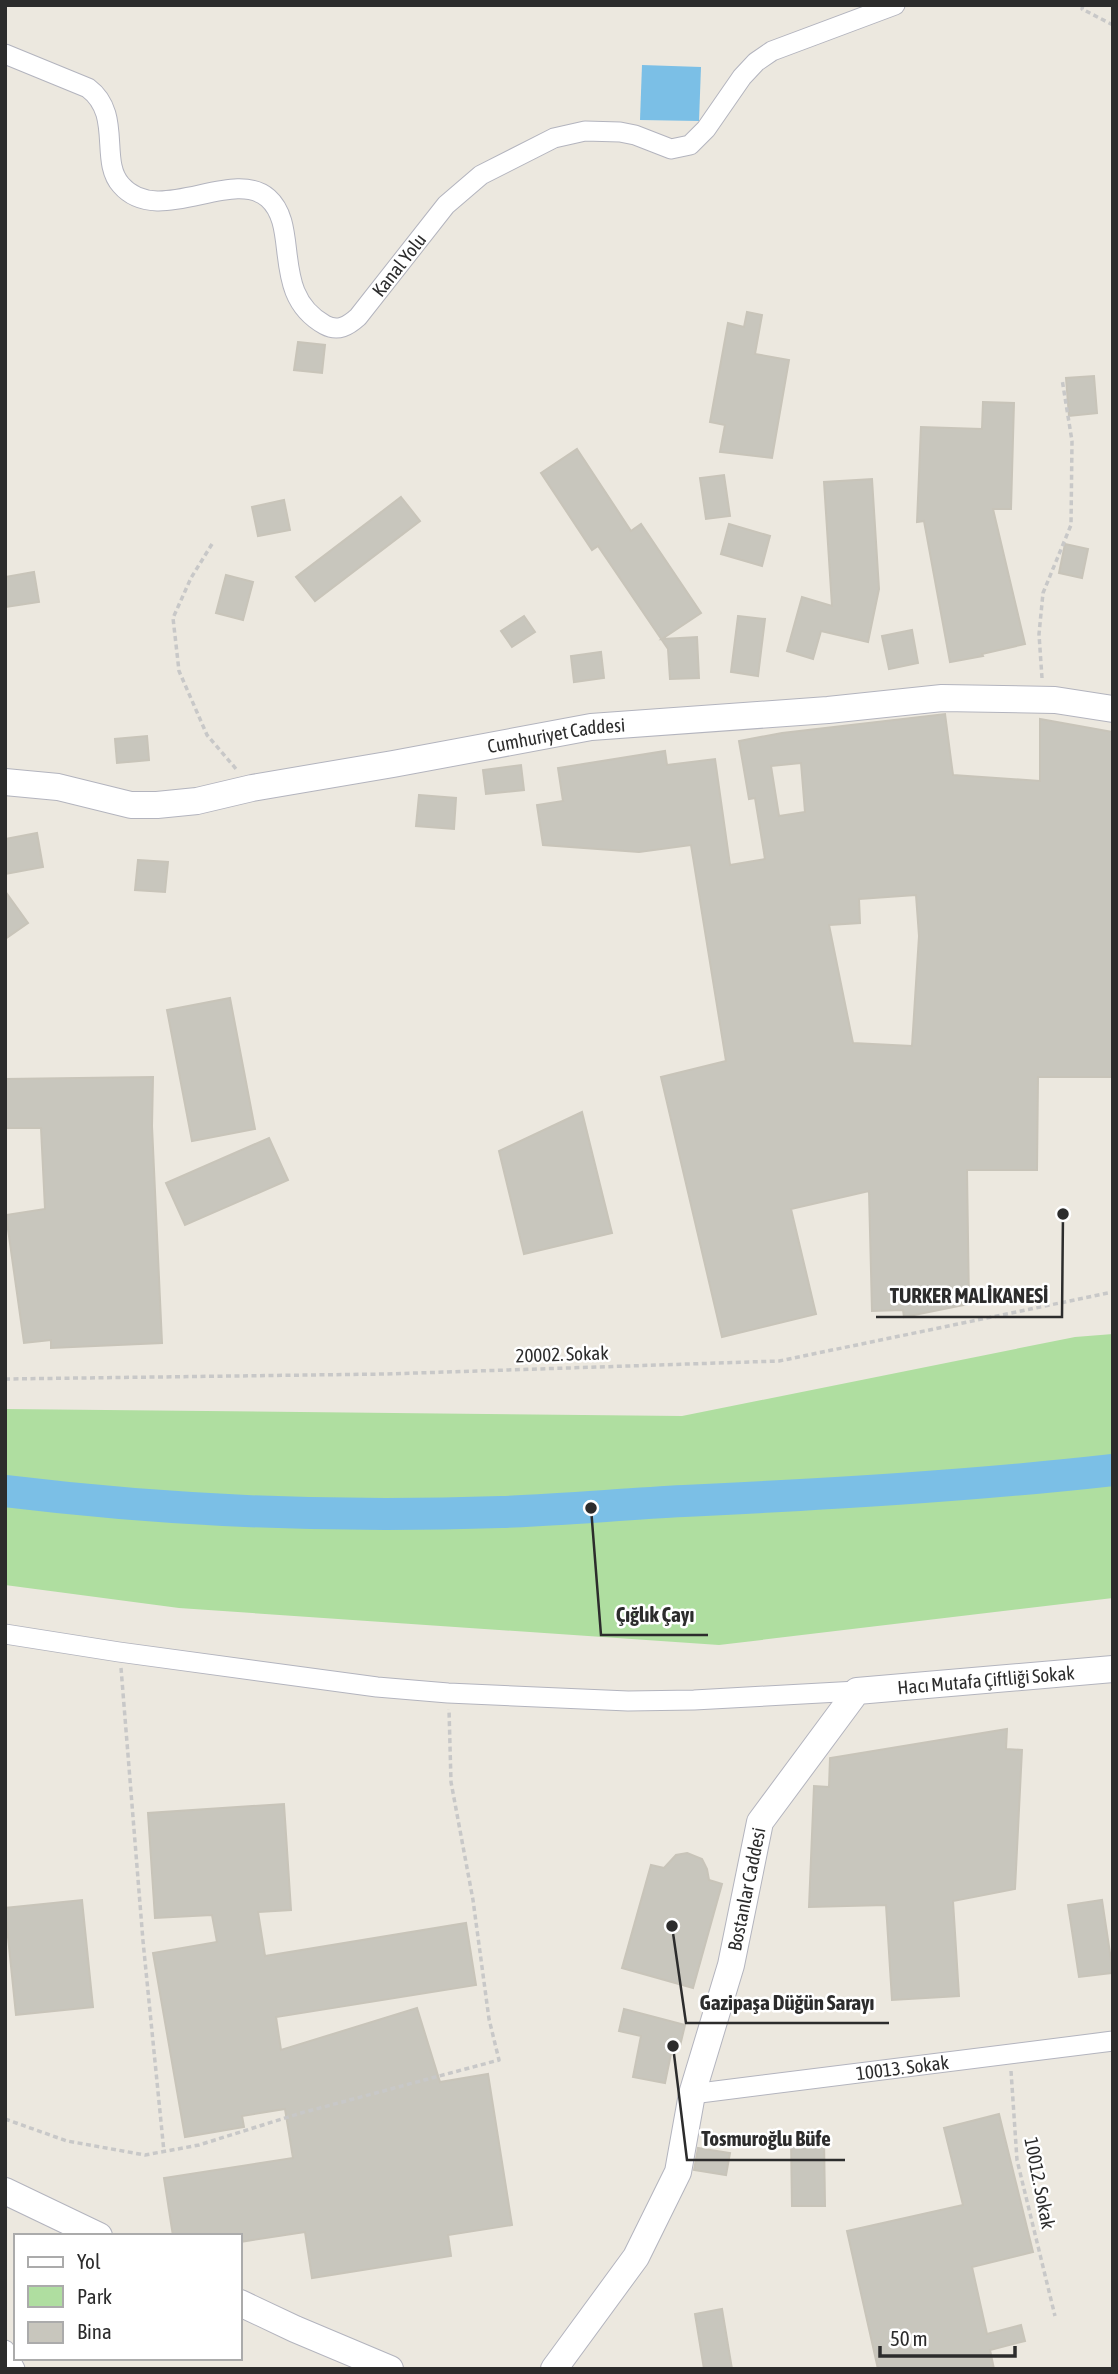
<svg xmlns="http://www.w3.org/2000/svg" width="1118" height="2374" viewBox="0 0 1118 2374" font-family="'Asap Condensed',sans-serif">
  <rect width="100%" height="100%" fill="#ece8df"/>
  <path fill="#afdea0" d="M1113,1334V1598L719,1645L179,1608L5,1585V1409L682,1416L1075,1337Z"/>
  <path fill="#7bbfe6" d="M642,65L701,67L699,121L640,120Z"/>
  <g fill="none" stroke-linecap="round" stroke-linejoin="round">
    <path stroke="#7bbfe6" stroke-width="32" d="M5,1491C169,1511 336,1518 501,1512C562,1510 623,1504 684,1501C828,1494 970,1486 1113,1470"/>
  </g>
  <g fill="#c8c6bd" stroke="#c8c4b9" stroke-width="2" fill-rule="evenodd">
    <path d="M747,312L762,315L755,354L789,360L772,458L720,452L725,425L710,422L728,323L744,327Z"/>
    <path d="M298,342L325,345L322,373L294,370Z"/>
    <path d="M1094,376L1097,413L1069,416L1066,378Z"/>
    <path d="M983,402L1014,403L1011,509H993L1025,644L982,654L983,656L950,662L924,521L917,522L921,427L982,429Z"/>
    <path d="M577,449L631,531L641,524L701,613L662,639L697,637L699,678L670,679L668,649L598,546L592,550L541,473Z"/>
    <path d="M724,475L730,516L706,519L700,478Z"/>
    <path d="M872,479L879,589L868,642L821,631L813,659L787,651L802,597L832,606L824,482Z"/>
    <path d="M401,497L420,521L315,601L296,577Z"/>
    <path d="M284,500L290,530L258,536L252,507Z"/>
    <path d="M729,524L770,536L762,566L721,554Z"/>
    <path d="M1065,544L1088,549L1082,578L1059,573Z"/>
    <path d="M34,572L39,602L5,607V577Z"/>
    <path d="M226,575L253,582L243,620L216,613Z"/>
    <path d="M524,616L535,632L512,647L501,631Z"/>
    <path d="M738,616L765,619L758,676L731,672Z"/>
    <path d="M912,630L918,663L889,669L882,636Z"/>
    <path d="M601,652L604,678L574,682L571,656Z"/>
    <path d="M945,714L953,775L1040,781V719L1113,732V1077H1038L1037,1170H967L969,1304L904,1317L903,1310L872,1311L869,1191L791,1209L816,1314L722,1337L661,1077L726,1061L691,845L639,852L543,845L537,805L563,801L558,768L665,751L667,765L715,759L730,865L765,859L755,798L749,799L739,741L782,733ZM801,763L805,812L779,816L771,766ZM916,895L919,936L912,1046L853,1043L829,925L860,923L859,899Z"/>
    <path d="M147,736L149,760L117,763L115,739Z"/>
    <path d="M521,765L524,790L486,794L483,770Z"/>
    <path d="M419,795L456,798L454,829L416,826Z"/>
    <path d="M37,833L43,867L5,874V839Z"/>
    <path d="M138,860L168,862L165,892L135,890Z"/>
    <path d="M5,891L28,923L5,939Z"/>
    <path d="M230,998L255,1129L192,1141L167,1010Z"/>
    <path d="M153,1077L152,1126L162,1343L51,1348V1340L24,1343L6,1215L45,1209L41,1128H5V1079Z"/>
    <path d="M582,1112L612,1233L524,1254L499,1151Z"/>
    <path d="M269,1138L288,1180L185,1225L166,1183Z"/>
    <path d="M1007,1729L1006,1749L1022,1750L1015,1889L953,1901L959,1996L892,2000L886,1905L809,1907L814,1786L829,1787L830,1758Z"/>
    <path d="M284,1804L291,1910L258,1912L265,1956L466,1923L476,1985L276,2017L281,2050L417,2008L440,2082L488,2074L512,2225L448,2235L451,2256L312,2278L305,2232L240,2242V2236H173L164,2178L293,2158L285,2109L242,2116L244,2127L185,2137L153,1953L217,1942L212,1915L155,1918L148,1813Z"/>
    <path d="M687,1853L702,1859L707,1869L709,1880L722,1884L693,1988L622,1968L651,1865L664,1868L676,1855Z"/>
    <path d="M82,1900L93,2007L16,2015L5,1908Z"/>
    <path d="M1102,1900L1113,1973L1079,1977L1068,1905Z"/>
    <path d="M624,2009L685,2025L680,2046L673,2044L665,2083L633,2077L641,2036L619,2031Z"/>
    <path d="M999,2114L1033,2252L972,2267L987,2334L1021,2325L1025,2341L990,2350L994,2369H878L847,2231L963,2205L944,2128Z"/>
    <path d="M824,2138L825,2206H792L791,2140Z"/>
    <path d="M698,2148L730,2153L726,2175L694,2170Z"/>
    <path d="M722,2309L732,2369H704L695,2314Z"/>
  </g>
  <g fill="none" stroke-linecap="round" stroke-linejoin="round">
    <g stroke="#b3b4be" stroke-width="21">
      <g id="street">
        <path id="s1" d="M5,54L88,88C123,114 99,161 121,185C158,228 232,167 268,198C301,227 269,294 325,325C338,332 348,326 358,317L446,205L481,175L554,138L585,131L620,132L635,135L671,149L690,145L706,129L742,77L756,62L772,51L895,5"/>
        <path d="M5,1634L119,1652L377,1687L448,1693L628,1701L694,1700L857,1691"/>
        <path id="s2" d="M692,2094L1113,2041"/>
        <path d="M5,2350L15,2369"/>
      </g>
    </g>
    <g stroke="#b3b4be" stroke-width="28">
      <g id="secondary">
        <path id="s3" d="M5,782L58,787L131,805H157L197,801L252,788L393,764L591,727L828,710L942,698L1055,700L1113,709"/>
        <path d="M5,2191L99,2236"/>
        <path d="M240,2303L295,2329L390,2369"/>
        <path id="s4" d="M554,2369L636,2257L678,2172L692,2094L731,1965L760,1822L857,1691L1113,1669"/>
      </g>
    </g>
    <g stroke="#c8c8c8" stroke-width="3.5" stroke-dasharray="5 3.5" stroke-linecap="butt">
      <path d="M1083,5L1082,9L1113,25"/>
      <path d="M212,544L191,578L173,618L179,671L207,735L237,770"/>
      <path d="M1042,678L1039,634L1043,593L1071,525L1072,441L1062,379"/>
      <path d="M5,1379L386,1374L779,1361L1113,1292"/>
      <path d="M121,1668L143,1941L164,2152"/>
      <path d="M1011,2071L1017,2160L1055,2316"/>
      <path d="M5,2119L67,2141L145,2155L199,2145L301,2113L499,2060L489,2019L473,1900L451,1782L449,1709"/>
    </g>
    <use href="#street" stroke="#fff" stroke-width="19"/>
    <use href="#secondary" stroke="#fff" stroke-width="26"/>
  </g>
  <g text-anchor="middle" dominant-baseline="central" stroke-width="5" stroke-linejoin="round" paint-order="stroke">
    <g font-size="19" fill="#2c2c2c" stroke="#fff">
      <text stroke="none"><textPath href="#s1" startOffset="598">Kanal Yolu</textPath></text>
      <text stroke="none"><textPath href="#s3" startOffset="560">Cumhuriyet Caddesi</textPath></text>
      <text transform="translate(562 1354) rotate(-2)">20002. Sokak</text>
      <text stroke="none"><textPath href="#s4" startOffset="886">Hacı Mutafa Çiftliği Sokak</textPath></text>
      <text stroke="none"><textPath href="#s4" startOffset="525">Bostanlar Caddesi</textPath></text>
      <text stroke="none"><textPath href="#s2" startOffset="212">10013. Sokak</textPath></text>
      <text transform="translate(1040 2183) rotate(79)">10012. Sokak</text>
    </g>
  </g>
  <path fill="none" stroke="#2c2c2c" stroke-width="2.5" d="M1063 1214L1062 1317H876M591 1508L601 1635H708M672 1926L686 2023H889M673 2046L687 2160H845"/>
  <g fill="#2c2c2c" stroke="#fff" stroke-width="2.5">
    <circle cx="1063" cy="1214" r="7"/>
    <circle cx="591" cy="1508" r="7"/>
    <circle cx="672" cy="1926" r="7"/>
    <circle cx="673" cy="2046" r="7"/>
  </g>
  <g font-size="21" text-anchor="middle" font-weight="bold" fill="#2c2c2c" stroke="#fff" stroke-width="5" stroke-linejoin="round" paint-order="stroke">
    <text x="969" y="1303">TURKER MALİKANESİ</text>
    <text x="655" y="1622">Çığlık Çayı</text>
    <text x="787" y="2010">Gazipaşa Düğün Sarayı</text>
    <text x="766" y="2146">Tosmuroğlu Büfe</text>
  </g>
  <rect width="1118" height="2374" fill="none" stroke="#2c2c2c" stroke-width="14"/>
  <rect x="14" y="2234" width="228" height="126" fill="#ffffff" stroke="#ababab" stroke-width="2"/>
  <rect x="28" y="2257" width="35" height="10" fill="#ffffff" stroke="#ababab" stroke-width="2"/>
  <text x="77" y="2269" font-size="21" fill="#2c2c2c">Yol</text>
  <rect x="28" y="2286" width="35" height="21" fill="#afdea0" stroke="#ababab" stroke-width="2"/>
  <text x="77" y="2304" font-size="21" fill="#2c2c2c">Park</text>
  <rect x="28" y="2322" width="35" height="21" fill="#c8c6bd" stroke="#ababab" stroke-width="2"/>
  <text x="77" y="2339" font-size="21" fill="#2c2c2c">Bina</text>
  <path d="M880 2346v10h135v-10" fill="none" stroke="#2c2c2c" stroke-width="3.5"/>
  <text x="890" y="2346" font-size="21" fill="#2c2c2c" stroke="#ffffff" stroke-width="5" paint-order="stroke">50 m</text>
</svg>
